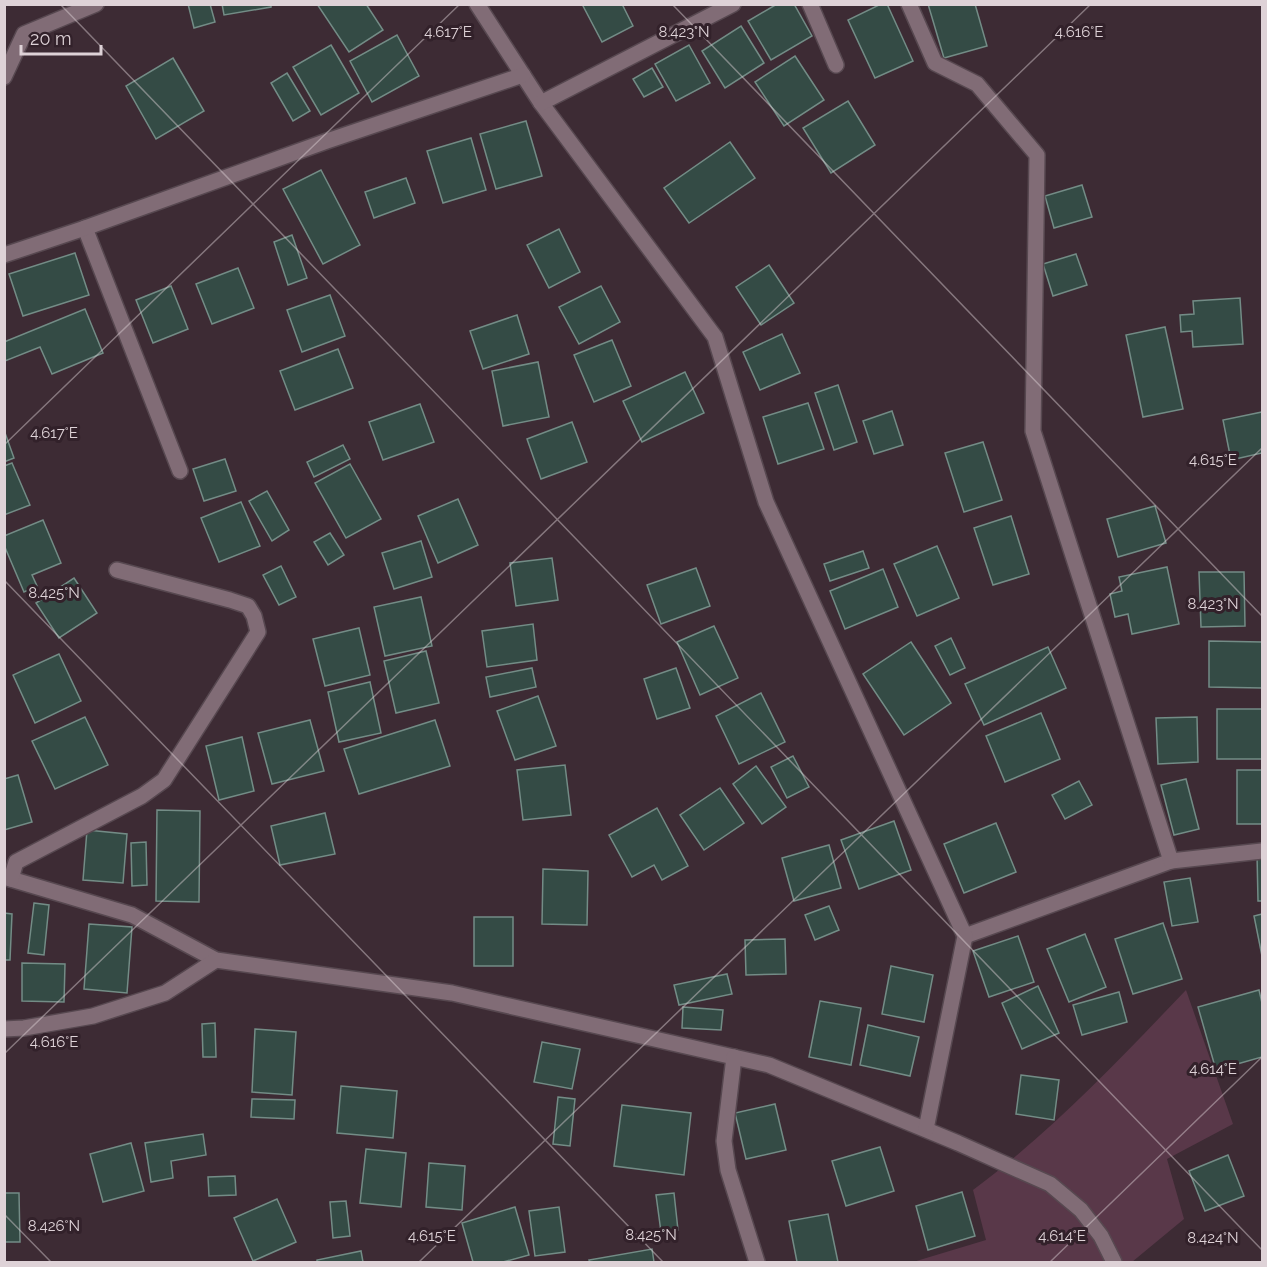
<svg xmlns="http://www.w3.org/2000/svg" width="1267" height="1267" viewBox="0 0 1267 1267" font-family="Raleway,sans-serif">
  <rect width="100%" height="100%" fill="#3d2b34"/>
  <path fill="#593849" d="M1186,990L1233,1124L1167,1159L1184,1219L1132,1262H913L986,1240L973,1190C1051,1132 1119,1060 1186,990Z"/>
  <g fill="#344b45" stroke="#738c86" stroke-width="1.5">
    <path d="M188,4H210L215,22L194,28Z"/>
    <path d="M222,4H271V7L224,15Z"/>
    <path d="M317,4H366L383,30L349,52Z"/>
    <path d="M582,4H622L633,26L602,42Z"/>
    <path d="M777,4H794L812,36L771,60L748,21Z"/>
    <path d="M881,4H887L913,61L875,78L848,20Z"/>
    <path d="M928,4H975L987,46L944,58Z"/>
    <path d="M741,26L764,63L725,88L702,51Z"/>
    <path d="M397,35L419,76L372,102L350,61Z"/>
    <path d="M331,45L359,93L321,115L293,67Z"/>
    <path d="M689,45L710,83L676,101L655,64Z"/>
    <path d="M795,56L824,100L784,126L755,82Z"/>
    <path d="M173,58L204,111L156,139L126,86Z"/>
    <path d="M652,68L663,87L644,97L633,79Z"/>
    <path d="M287,73L310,111L293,121L271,83Z"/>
    <path d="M848,101L875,145L831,173L803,128Z"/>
    <path d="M526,121L542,176L496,189L480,134Z"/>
    <path d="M471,138L486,190L443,203L427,151Z"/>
    <path d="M730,142L755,178L689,223L664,188Z"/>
    <path d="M321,170L360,245L323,264L283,189Z"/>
    <path d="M406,178L415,203L374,218L365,192Z"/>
    <path d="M1082,185L1092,217L1054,228L1045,196Z"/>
    <path d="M559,229L580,272L549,288L527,245Z"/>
    <path d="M292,235L307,278L288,285L274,242Z"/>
    <path d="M75,253L89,295L23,316L9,274Z"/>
    <path d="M1076,254L1087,285L1053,296L1043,264Z"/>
    <path d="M769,265L794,303L761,325L736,287Z"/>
    <path d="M238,268L254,308L212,324L196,284Z"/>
    <path d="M171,286L188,329L153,343L136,300Z"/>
    <path d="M601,286L620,322L579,344L559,307Z"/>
    <path d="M330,295L345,336L302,352L287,310Z"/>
    <path d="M1240,298L1243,344L1193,347L1192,331L1181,332L1180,315L1194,314L1193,301Z"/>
    <path d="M85,309L103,353L52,374L40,347L5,361L4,342Z"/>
    <path d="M517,315L529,354L483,369L470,331Z"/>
    <path d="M1165,327L1183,409L1143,417L1126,335Z"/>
    <path d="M782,334L800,373L760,390L743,352Z"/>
    <path d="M612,340L631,386L594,402L574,355Z"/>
    <path d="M338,349L353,388L295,410L280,371Z"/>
    <path d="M538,362L549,417L503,426L492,371Z"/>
    <path d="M685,372L704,413L642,442L623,401Z"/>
    <path d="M838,385L857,442L834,450L815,393Z"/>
    <path d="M808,403L824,449L778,464L763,417Z"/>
    <path d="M420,404L434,442L383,460L369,422Z"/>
    <path d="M892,411L903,445L874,454L863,421Z"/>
    <path d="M1262,412V453L1231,460L1223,420Z"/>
    <path d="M572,422L587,462L541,479L527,439Z"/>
    <path d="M4,430L14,458L4,462Z"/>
    <path d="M983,442L1002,500L964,512L945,453Z"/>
    <path d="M343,445L350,459L314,477L307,462Z"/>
    <path d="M225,459L236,491L204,501L193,469Z"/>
    <path d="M12,463L30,505L4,515V466Z"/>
    <path d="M350,464L381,519L346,538L315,483Z"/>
    <path d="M267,491L289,530L272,541L249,501Z"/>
    <path d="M458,499L478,545L438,563L418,516Z"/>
    <path d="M241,502L260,546L219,562L201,518Z"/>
    <path d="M1155,506L1166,543L1118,557L1107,519Z"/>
    <path d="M1011,516L1029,574L993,585L974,528Z"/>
    <path d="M43,520L61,563L32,575L37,586L24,592L4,545V536Z"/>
    <path d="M330,533L344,555L328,565L314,542Z"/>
    <path d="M421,541L432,577L394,589L382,553Z"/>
    <path d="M937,546L959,598L917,616L894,564Z"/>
    <path d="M863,551L869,568L830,581L824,564Z"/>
    <path d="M552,558L558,600L516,606L510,563Z"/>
    <path d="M281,566L296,597L279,605L263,575Z"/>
    <path d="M1167,567L1179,624L1132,634L1128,614L1115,617L1110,594L1122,591L1119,577Z"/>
    <path d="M696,568L710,606L661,624L647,585Z"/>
    <path d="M883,569L898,607L845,629L830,591Z"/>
    <path d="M1199,572H1244L1245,626L1201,627Z"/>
    <path d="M74,578L97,613L59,638L36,603Z"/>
    <path d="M421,597L432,646L385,656L374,607Z"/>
    <path d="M533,624L537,660L487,667L482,631Z"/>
    <path d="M714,626L738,678L700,695L677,642Z"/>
    <path d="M359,628L370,675L325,686L313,639Z"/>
    <path d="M951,638L965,668L950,675L935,646Z"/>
    <path d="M1209,641L1262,642V688L1209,687Z"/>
    <path d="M911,642L951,703L904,735L863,674Z"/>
    <path d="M1048,647L1066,688L984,725L965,684Z"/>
    <path d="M426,651L439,703L396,713L384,661Z"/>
    <path d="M59,654L81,701L35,723L13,675Z"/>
    <path d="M532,668L536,687L490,697L486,677Z"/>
    <path d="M676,668L690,708L657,719L644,679Z"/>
    <path d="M370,682L381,733L339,742L328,692Z"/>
    <path d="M761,693L785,742L739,764L716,716Z"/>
    <path d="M538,696L556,746L515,760L497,711Z"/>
    <rect x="1217" y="709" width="45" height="50"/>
    <path d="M1041,713L1060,759L1005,782L986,736Z"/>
    <path d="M85,717L108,765L55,789L32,741Z"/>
    <path d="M1197,717L1198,762L1158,764L1156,718Z"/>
    <path d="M310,720L324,771L272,784L258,733Z"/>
    <path d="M435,720L450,766L359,794L344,749Z"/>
    <path d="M242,737L254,791L219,800L206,746Z"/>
    <path d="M793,756L809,787L787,798L771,767Z"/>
    <path d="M565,765L571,815L523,820L517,770Z"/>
    <path d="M756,766L786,807L762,824L733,784Z"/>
    <rect x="1237" y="770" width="25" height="54"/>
    <path d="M18,775L32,822L4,830V779Z"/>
    <path d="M1186,779L1199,829L1174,835L1161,785Z"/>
    <path d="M1079,781L1092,805L1065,819L1052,795Z"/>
    <path d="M720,788L744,823L704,850L680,815Z"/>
    <path d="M657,808L688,866L662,880L654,865L632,877L609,835Z"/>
    <path d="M157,810L200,811L199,902L156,901Z"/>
    <path d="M325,813L335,854L280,865L271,826Z"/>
    <path d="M894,821L911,870L859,889L841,840Z"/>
    <path d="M996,823L1016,872L964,893L944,844Z"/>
    <path d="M87,830L127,834L123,883L83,880Z"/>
    <path d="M146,842L147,885L132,886L131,843Z"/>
    <path d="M829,845L841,888L794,901L782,858Z"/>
    <path d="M1257,854H1262V901H1258Z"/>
    <path d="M543,869L588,871L587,925L542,924Z"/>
    <path d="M1190,878L1198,922L1172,926L1164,882Z"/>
    <path d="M34,903L49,905L44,955L28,953Z"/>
    <path d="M829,906L839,930L815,940L805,915Z"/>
    <path d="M4,913L12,914L10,960H4Z"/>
    <path d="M1262,914V956L1254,916Z"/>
    <rect x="474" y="917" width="39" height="49"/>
    <path d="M1163,923L1182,979L1133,994L1115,939Z"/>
    <path d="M89,924L132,927L127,993L84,989Z"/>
    <path d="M1085,934L1106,987L1069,1002L1047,949Z"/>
    <path d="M1018,936L1034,982L989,997L973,951Z"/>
    <path d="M785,939L786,974L746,975L745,940Z"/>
    <path d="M22,963L65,964L64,1002L22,1001Z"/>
    <path d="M891,966L933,975L924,1022L882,1014Z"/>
    <path d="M727,974L732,994L679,1005L674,985Z"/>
    <path d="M1038,986L1059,1033L1022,1049L1002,1003Z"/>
    <path d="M1259,990L1262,1003V1057L1216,1070L1198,1007Z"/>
    <path d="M1119,992L1127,1022L1082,1035L1073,1005Z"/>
    <path d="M820,1001L861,1008L851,1065L809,1057Z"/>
    <path d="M683,1007L723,1010L721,1030L682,1028Z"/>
    <path d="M215,1023L216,1057H203L202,1024Z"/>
    <path d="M868,1025L919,1037L910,1076L860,1065Z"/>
    <path d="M255,1029L296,1032L292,1095L252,1092Z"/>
    <path d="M542,1042L580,1049L572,1089L534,1082Z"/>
    <path d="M1021,1075L1059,1080L1054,1120L1016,1114Z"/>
    <path d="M341,1086L397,1091L393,1138L337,1133Z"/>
    <path d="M558,1097L575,1099L570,1146L553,1144Z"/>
    <path d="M252,1099L295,1100L294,1119L251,1117Z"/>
    <path d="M775,1104L786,1150L746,1159L735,1113Z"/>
    <path d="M622,1105L691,1113L684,1175L614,1166Z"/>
    <path d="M203,1134L206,1155L171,1161L173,1178L151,1182L145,1143Z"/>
    <path d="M131,1143L144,1191L103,1202L90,1154Z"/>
    <path d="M880,1147L894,1191L846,1206L832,1161Z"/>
    <path d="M366,1149L406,1153L401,1207L360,1203Z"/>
    <path d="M1228,1155L1244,1196L1205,1211L1189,1171Z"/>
    <path d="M429,1163L465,1166L462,1210L426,1207Z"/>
    <path d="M235,1176L236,1195L209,1196L208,1177Z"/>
    <path d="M962,1192L975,1236L928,1250L916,1206Z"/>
    <path d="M4,1193H19L20,1242H4Z"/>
    <path d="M674,1193L678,1230L661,1232L656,1195Z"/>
    <path d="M277,1199L296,1242L253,1261L234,1218Z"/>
    <path d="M346,1201L350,1236L333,1238L330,1202Z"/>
    <path d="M515,1207L529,1255L503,1262H473L462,1223Z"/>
    <path d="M559,1207L565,1252L535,1256L529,1211Z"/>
    <path d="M828,1214L838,1262H797L789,1221Z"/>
    <path d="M652,1249L654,1262H590L589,1260Z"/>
    <path d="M361,1251L363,1262H317V1260Z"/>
  </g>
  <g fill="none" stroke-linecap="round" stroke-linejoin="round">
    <g stroke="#574850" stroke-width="18">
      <g id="minor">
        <path d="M477,4L541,103L715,337L766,502L965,936L1171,861L1262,851"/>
        <path d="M810,4L836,65"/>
        <path d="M909,4L935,63L977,84L1037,155L1033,431L1171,861"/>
        <path d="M4,77L24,34L96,4"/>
        <path d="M541,103L733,4"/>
        <path d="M85,228L180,471"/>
        <path d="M4,255L85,228L327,141L523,75"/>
        <path d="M4,877L132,915L216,960L452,993L769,1065L958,1143L1050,1184L1081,1210L1101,1236L1114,1262"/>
        <path d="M11,879L16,862L142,796L164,780L258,632L254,616L248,606L230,600L117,570"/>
        <path d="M4,1029L24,1028L93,1016L165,993L216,960"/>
        <path d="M734,1057L724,1141L728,1170L757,1262"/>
        <path d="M926,1129L965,936"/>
      </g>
    </g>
    <use href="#minor" stroke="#816c76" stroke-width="15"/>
  </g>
  <path fill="none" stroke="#ded2d7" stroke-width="1.5" stroke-opacity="0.45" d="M60,4L1262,1250M672,4L1262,616M4,445L460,4M4,580L663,1262M4,1054L1091,4M4,1214L51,1262M419,1262L1262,448M1050,1262L1262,1057"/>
  <g font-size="15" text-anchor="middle" fill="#ded2d7" stroke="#32212a" stroke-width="6" stroke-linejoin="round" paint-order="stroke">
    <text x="448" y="37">4.617°E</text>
    <text x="1079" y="37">4.616°E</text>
    <text x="684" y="37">8.423°N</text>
    <text x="54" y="438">4.617°E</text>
    <text x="1213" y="465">4.615°E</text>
    <text x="54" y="598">8.425°N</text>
    <text x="1213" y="609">8.423°N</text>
    <text x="54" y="1047">4.616°E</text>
    <text x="1213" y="1074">4.614°E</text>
    <text x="54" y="1231">8.426°N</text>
    <text x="651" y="1240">8.425°N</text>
    <text x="432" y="1241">4.615°E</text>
    <text x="1062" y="1241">4.614°E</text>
    <text x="1213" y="1243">8.424°N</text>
  </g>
  <rect width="1267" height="1267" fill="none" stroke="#ded2d7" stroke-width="12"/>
  <path d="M21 45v9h80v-9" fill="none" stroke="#ded2d7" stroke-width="3"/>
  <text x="30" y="45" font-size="18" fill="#ded2d7" stroke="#32212a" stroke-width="4.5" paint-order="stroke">20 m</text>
</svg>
